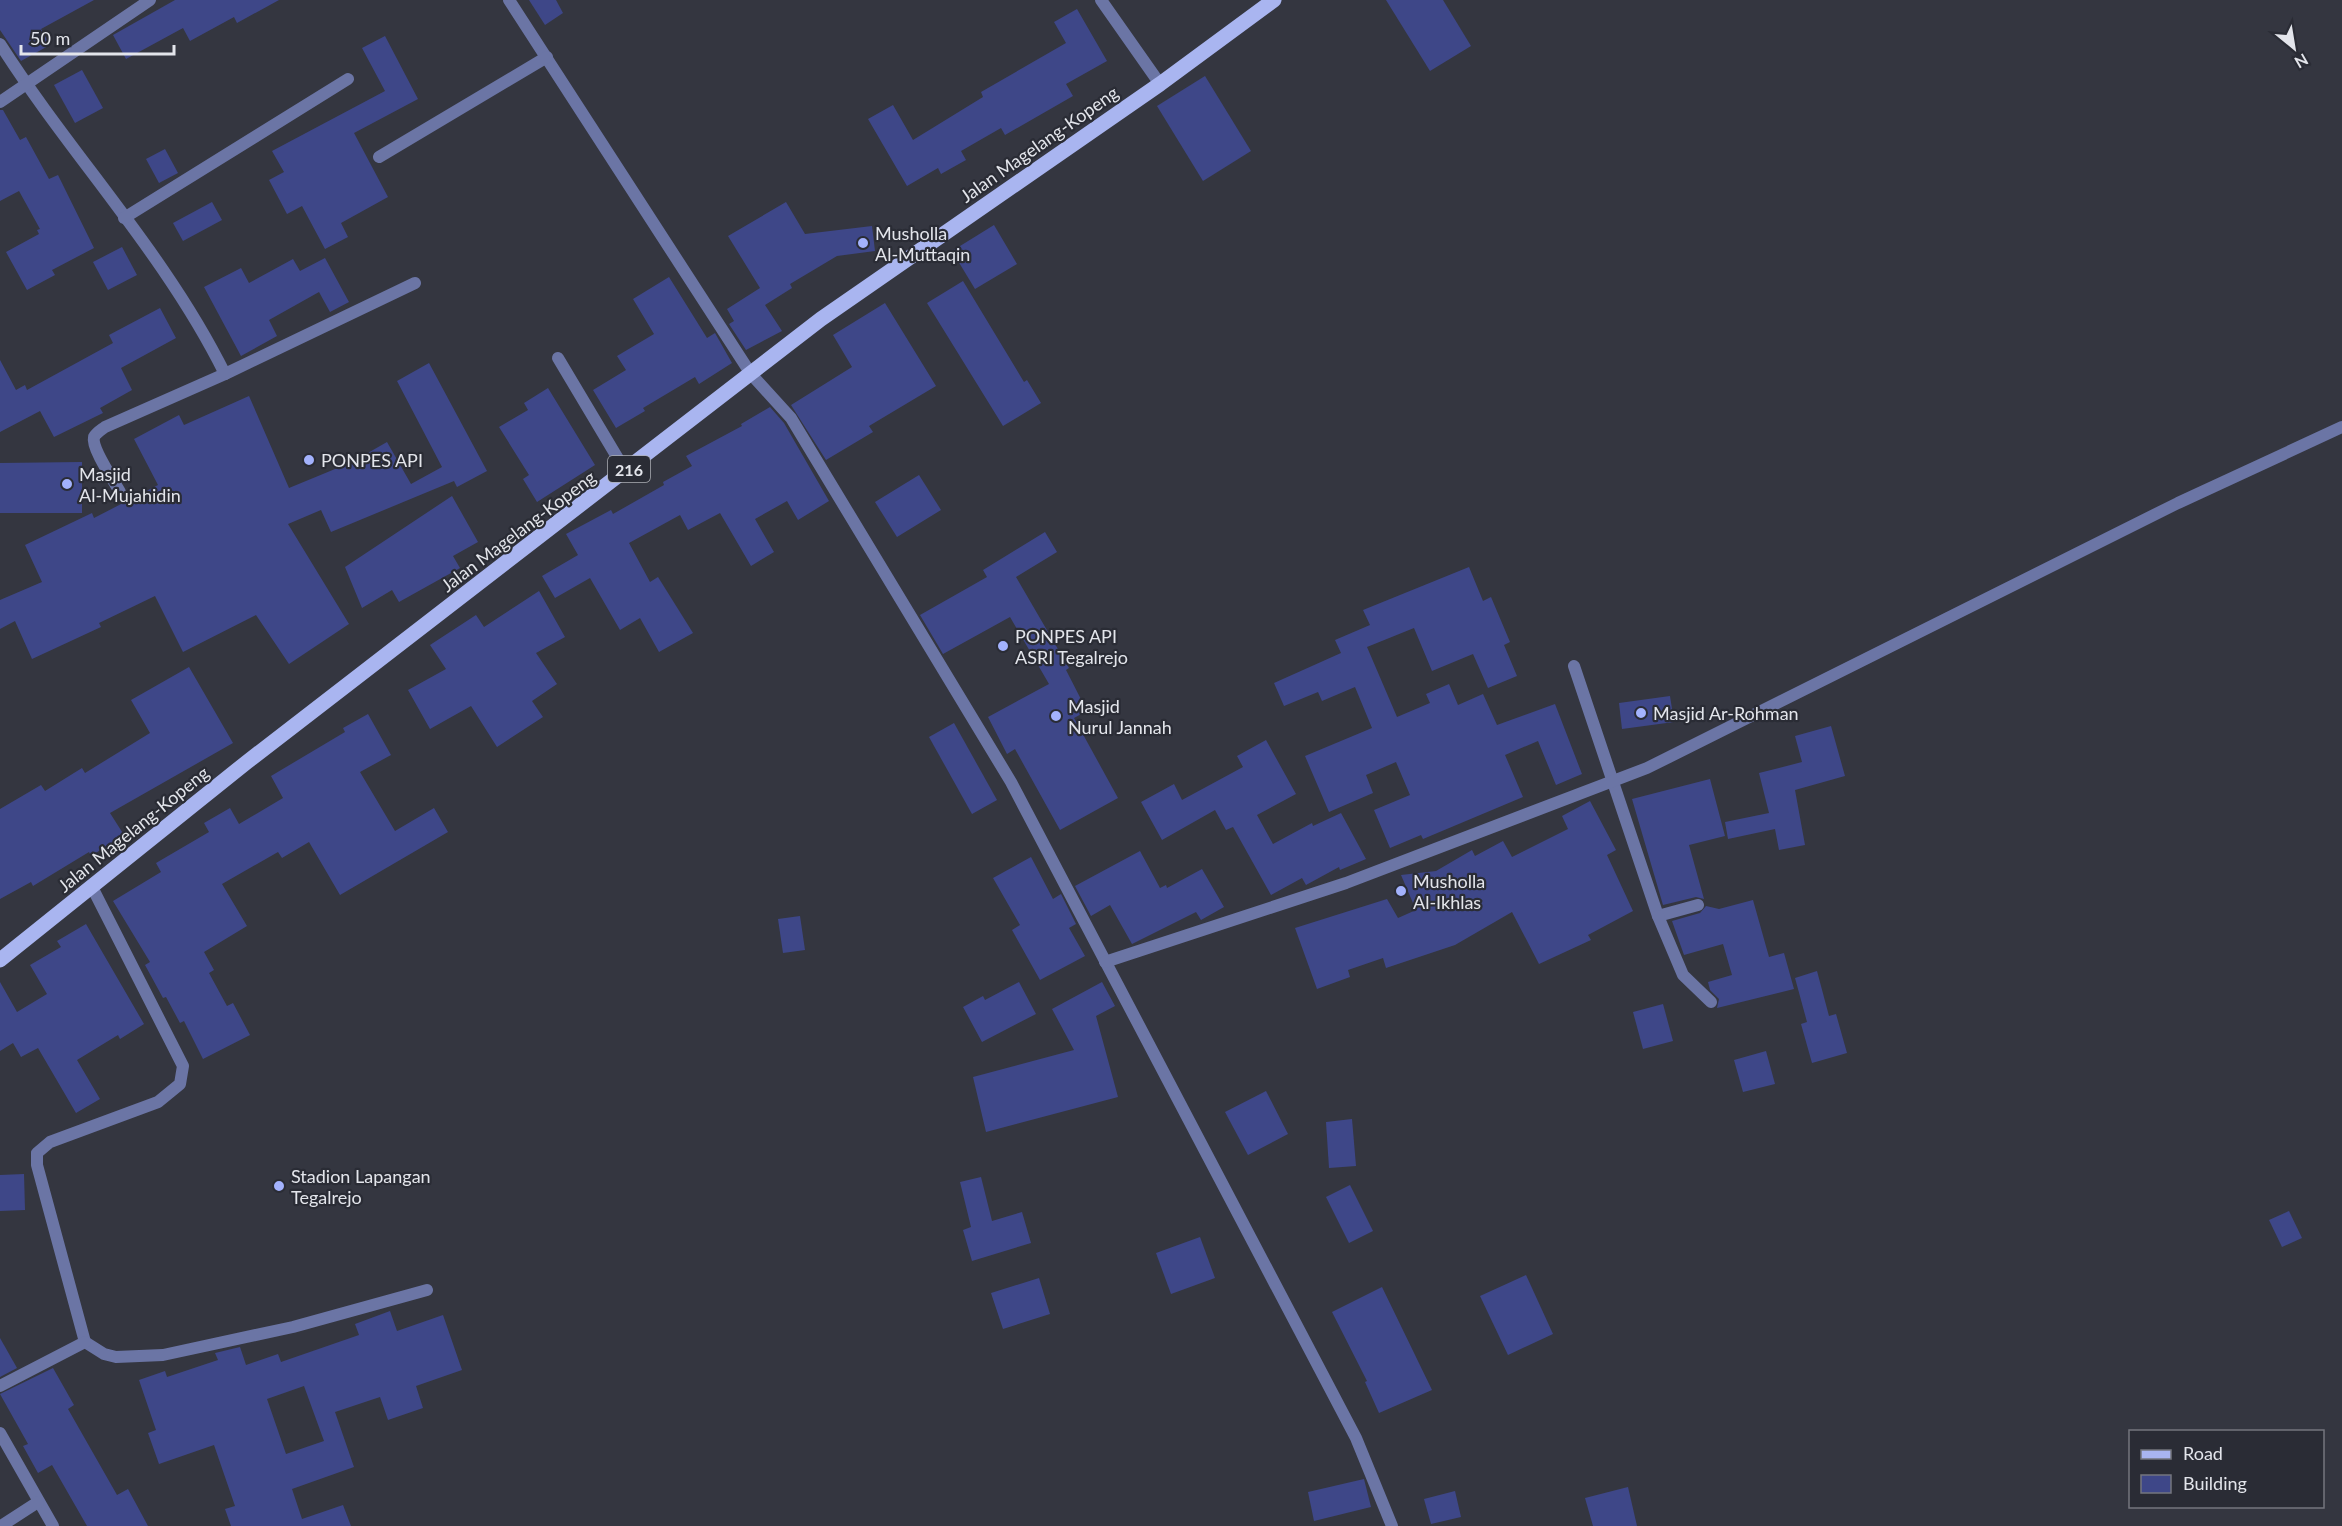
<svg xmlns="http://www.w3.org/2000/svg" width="2342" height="1526" viewBox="0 0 2342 1526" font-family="Lato,sans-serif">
  <rect width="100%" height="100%" fill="#343640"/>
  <g fill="#3e4788" fill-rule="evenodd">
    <path d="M0,0H94L41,29L50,45L21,61L0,30Z"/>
    <path d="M175,0H279L237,23L234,17L190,41L183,28L126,59L113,35Z"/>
    <path d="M529,0H556L563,13L545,25Z"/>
    <path d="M1386,0H1443L1471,46L1430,71Z"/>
    <path d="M1077,9L1107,61L1066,84L1073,96L1005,135L1001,128L961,151L966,160L941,174L938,168L907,186L868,119L893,105L913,140L983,97L981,92L1066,43L1054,22Z"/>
    <path d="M385,36L418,99L354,133L388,197L341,223L348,237L325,249L302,206L287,214L269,180L284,172L272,151L385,91L362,48Z"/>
    <path d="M82,70L103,108L75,123L54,85Z"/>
    <path d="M1205,76L1251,151L1203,181L1157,106Z"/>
    <path d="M0,110H3L20,140L26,137L49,179L58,175L94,248L52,270L55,275L27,290L6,252L39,234L37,230L40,229L19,191L0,201Z"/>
    <path d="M165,149L178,173L159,183L146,159Z"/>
    <path d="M212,202L222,220L183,241L173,223Z"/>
    <path d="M786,202L805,234L872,226L875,251L837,256L790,284L792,288L765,305L782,331L746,350L729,324L734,321L727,309L760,288L728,236Z"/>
    <path d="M994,225L1017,264L975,289L952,251Z"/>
    <path d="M122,247L137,275L108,290L93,262Z"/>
    <path d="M325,258L349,302L330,312L319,292L269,320L277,336L241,356L204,287L241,268L249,283L293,259L300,271Z"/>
    <path d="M669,277L707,338L715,333L732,363L699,384L695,377L643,408L645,411L616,428L593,390L626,370L617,356L654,334L633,299Z"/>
    <path d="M963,281L1024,382L1027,380L1041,403L1003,426L927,303Z"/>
    <path d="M885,303L936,386L869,426L873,432L826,460L791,405L852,367L833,335Z"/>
    <path d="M160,308L176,338L121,368L132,390L100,408L103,413L54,437L40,411L0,432V360L16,390L25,385L27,390L113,343L109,335Z"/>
    <path d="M429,363L487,471L457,487L454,481L331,532L321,510L288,524L349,624L289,664L256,615L183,652L155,596L99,623L101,627L32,659L15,621L0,629V600L42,582L25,545L92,513L94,518L158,485L134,439L179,415L184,425L249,396L289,488L352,462L387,442L411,484L442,467L397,381Z"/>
    <path d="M548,388L595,465L537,502L523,479L529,475L499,427L528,410L524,403Z"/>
    <path d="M770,407L784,423L829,501L798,520L787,501L755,519L774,552L751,566L720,513L688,530L680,515L629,543L650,582L658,577L693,633L659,652L640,618L620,630L590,578L555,598L542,576L578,555L566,534L611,510L613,514L664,485L663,482L692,466L686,456L742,426L741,424Z"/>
    <path d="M82,462V513H0V463Z"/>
    <path d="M919,475L941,510L897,537L875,502Z"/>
    <path d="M452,496L478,542L453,556L460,568L399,602L392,590L362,608L345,567Z"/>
    <path d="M1045,532L1057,552L1016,577L1069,668L1066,670L1087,711L1074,718L1118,798L1060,830L1015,749L1007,754L988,717L1049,684L1010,617L943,654L920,615L987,577L983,570Z"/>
    <path d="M1469,567L1483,601L1491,597L1510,642L1504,645L1517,676L1488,688L1473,654L1432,671L1414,628L1367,647L1397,717L1430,703L1426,694L1449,684L1458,705L1483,694L1497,725L1555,704L1582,774L1556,785L1538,741L1505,755L1523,797L1423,839L1421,835L1390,848L1374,810L1410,795L1396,762L1366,775L1373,793L1329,812L1305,756L1372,728L1355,687L1322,701L1318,692L1284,706L1274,683L1341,653L1335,640L1370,625L1363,610Z"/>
    <path d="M539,591L565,637L536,653L557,684L532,701L543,717L497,747L471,706L430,729L408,690L446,669L430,645L476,615L484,627Z"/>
    <path d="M189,667L233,743L110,813L124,835L91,856L89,852L33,886L31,882L0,899V809L41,785L45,791L82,768L85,773L150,733L131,700Z"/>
    <path d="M1670,696L1674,722L1622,729L1619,703Z"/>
    <path d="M368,714L391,755L360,772L395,831L434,808L448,832L340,895L309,842L282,858L278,852L222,884L247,926L204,952L214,970L209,973L227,1006L233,1003L250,1035L203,1059L184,1021L180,1023L166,997L163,998L145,965L150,962L113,901L161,872L156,863L209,832L204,823L230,808L239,824L283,798L271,776L345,732L343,728Z"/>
    <path d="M954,723L997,800L972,814L929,737Z"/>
    <path d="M1831,726L1845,776L1795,790L1805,845L1779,850L1775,829L1728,839L1725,822L1769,813L1759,773L1802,762L1795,736Z"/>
    <path d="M1266,740L1296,794L1257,815L1273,844L1312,823L1313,826L1341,813L1366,859L1340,870L1339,867L1306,885L1302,878L1271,895L1233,827L1226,830L1215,810L1162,840L1141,802L1174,784L1182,800L1243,767L1237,756Z"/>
    <path d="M1710,779L1725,836L1689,845L1704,899L1696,897L1663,905L1632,799Z"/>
    <path d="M1590,801L1616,850L1607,855L1633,911L1588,935L1591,940L1539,964L1512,912L1455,945L1386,968L1383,958L1348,970L1350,977L1317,989L1295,928L1387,899L1398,918L1416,910L1401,875L1436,871L1472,850L1475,856L1503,841L1512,857L1568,829L1562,816Z"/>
    <path d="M1140,851L1160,888L1166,885L1167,888L1202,869L1224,907L1201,920L1196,912L1132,944L1110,905L1091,916L1075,886Z"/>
    <path d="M1031,857L1053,899L1061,894L1076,924L1069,928L1085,956L1040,980L1012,930L1020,925L993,878Z"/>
    <path d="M1753,900L1769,957L1784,953L1794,989L1717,1008L1719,999L1710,990L1708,982L1732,975L1723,944L1684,955L1672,921L1700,913L1706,906L1719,909Z"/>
    <path d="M800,916L805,950L783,953L778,919Z"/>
    <path d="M86,924L144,1024L120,1039L118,1035L77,1060L100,1099L76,1113L38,1048L21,1057L13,1043L0,1051V982L17,1012L47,994L30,965L61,947L57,941Z"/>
    <path d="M1817,971L1829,1016L1836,1014L1847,1053L1812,1063L1801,1024L1807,1022L1795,978Z"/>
    <path d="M1019,982L1036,1014L982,1042L963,1007L983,996L985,1000Z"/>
    <path d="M1102,982L1115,1006L1096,1016L1118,1097L986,1132L973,1077L1074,1050L1052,1009Z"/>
    <path d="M1663,1004L1673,1041L1643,1049L1633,1012Z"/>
    <path d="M1766,1051L1775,1084L1743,1092L1734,1060Z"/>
    <path d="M1266,1091L1288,1134L1248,1155L1225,1112Z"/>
    <path d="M1352,1119L1356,1166L1329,1168L1326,1122Z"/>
    <path d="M24,1174L25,1210L0,1211V1175Z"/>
    <path d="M981,1177L992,1221L1022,1212L1031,1243L972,1261L963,1230L971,1227L960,1182Z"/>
    <path d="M1350,1185L1373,1231L1349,1243L1326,1197Z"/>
    <path d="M2289,1211L2302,1238L2282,1247L2269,1220Z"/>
    <path d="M1200,1237L1215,1278L1171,1294L1156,1253Z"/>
    <path d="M1526,1275L1553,1334L1508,1355L1480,1296Z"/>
    <path d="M1039,1278L1050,1314L1003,1329L991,1293Z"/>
    <path d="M1382,1287L1432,1390L1379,1413L1365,1382L1367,1381L1332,1312Z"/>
    <path d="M390,1311L397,1331L443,1315L462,1370L416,1386L423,1408L388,1420L380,1397L335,1412L354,1467L292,1489L302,1519L343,1505L351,1526H231L225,1509L235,1506L214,1445L159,1464L148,1433L156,1430L139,1380L165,1371L167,1377L218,1360L215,1353L240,1347L246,1365L278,1354L281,1362L359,1335L355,1324ZM304,1386L324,1441L286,1454L267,1399Z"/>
    <path d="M0,1338L17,1368L0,1377Z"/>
    <path d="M53,1368L74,1405L68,1409L117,1495L128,1489L148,1526H87L52,1465L38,1473L23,1446L28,1444L0,1394Z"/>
    <path d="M1364,1479L1371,1507L1314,1521L1308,1492Z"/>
    <path d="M1628,1487L1637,1526H1593L1585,1498Z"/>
    <path d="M1455,1491L1461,1517L1431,1524L1424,1499Z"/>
  </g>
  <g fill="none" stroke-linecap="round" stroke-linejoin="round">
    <g stroke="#6b75a5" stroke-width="12">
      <path d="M509,0L751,374L791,418L1011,782L1356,1438L1392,1526"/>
      <path d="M1101,0L1160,84"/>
      <path d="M0,44C72,157 165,253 225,374L415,283"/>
      <path d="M0,102L150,0"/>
      <path d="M379,157L547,57"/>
      <path d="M124,218L348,79"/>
      <path d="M558,358L626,472"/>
      <path d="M120,492C114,481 91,448 94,437C96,433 101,430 105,427L225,374"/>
      <path d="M1574,666L1658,916L1698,905"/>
      <path d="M1658,916L1683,975L1711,1002"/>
      <path d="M1105,962L1346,883L1647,768L2178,503L2342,427"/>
      <path d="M85,1342L37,1165V1153L50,1142L158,1102L180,1084L183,1066L92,887"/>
      <path d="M85,1342L104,1354L116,1357L163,1355L293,1327L427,1290"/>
      <path d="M0,1386L85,1342"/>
      <path d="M0,1433L53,1526"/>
      <path d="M1,1526L38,1502"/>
    </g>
    <path stroke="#a9b5f0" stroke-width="15" d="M0,960L247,762L821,319L1160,84L1274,0"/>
  </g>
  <g fill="#a3b2fd" stroke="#2a2c35" stroke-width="2">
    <circle cx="863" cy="243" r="6"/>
    <circle cx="309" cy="460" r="6"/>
    <circle cx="67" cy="484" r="6"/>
    <circle cx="1003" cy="646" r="6"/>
    <circle cx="1641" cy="713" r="6"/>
    <circle cx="1056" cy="716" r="6"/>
    <circle cx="1401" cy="891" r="6"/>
    <circle cx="279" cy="1186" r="6"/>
  </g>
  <g text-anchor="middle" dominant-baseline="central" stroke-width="4.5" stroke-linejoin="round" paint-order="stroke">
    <rect fill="#2a2c35" stroke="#acaeb4" stroke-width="1.5" x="608" y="456" width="42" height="26" rx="4.5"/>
    <g font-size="16" font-weight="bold" fill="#e3e5eb">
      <text x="629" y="469">216</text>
    </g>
    <g font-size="18" fill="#e3e5eb" stroke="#2a2c35">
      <text transform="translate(1039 144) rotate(-35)">Jalan Magelang-Kopeng</text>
      <text transform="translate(518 531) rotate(-37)">Jalan Magelang-Kopeng</text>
      <text transform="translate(133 829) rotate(-39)">Jalan Magelang-Kopeng</text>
    </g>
    <g font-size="18" fill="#e3e5eb" stroke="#2a2c35" text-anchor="start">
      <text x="875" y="233">Musholla<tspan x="875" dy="21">Al-Muttaqin</tspan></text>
      <text x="321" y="460">PONPES API</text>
      <text x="79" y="474">Masjid<tspan x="79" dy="21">Al-Mujahidin</tspan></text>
      <text x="1015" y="636">PONPES API<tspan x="1015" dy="21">ASRI Tegalrejo</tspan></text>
      <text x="1068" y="706">Masjid<tspan x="1068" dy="21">Nurul Jannah</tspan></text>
      <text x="1653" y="713">Masjid Ar-Rohman</text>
      <text x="1413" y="881">Musholla<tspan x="1413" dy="21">Al-Ikhlas</tspan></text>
      <text x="291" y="1176">Stadion Lapangan<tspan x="291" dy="21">Tegalrejo</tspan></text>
    </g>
  </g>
  <rect x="2129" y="1430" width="195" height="78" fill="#2a2c35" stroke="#74767e" stroke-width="1.5"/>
  <rect x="2141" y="1450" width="30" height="9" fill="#a9b5f0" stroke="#74767e" stroke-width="1.5"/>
  <text x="2183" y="1460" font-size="18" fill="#e3e5eb">Road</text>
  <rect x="2141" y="1475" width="30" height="18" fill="#3e4788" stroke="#74767e" stroke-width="1.5"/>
  <text x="2183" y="1490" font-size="18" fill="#e3e5eb">Building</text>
  <g transform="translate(2294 48) rotate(150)" stroke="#2a2c35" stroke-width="4.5" paint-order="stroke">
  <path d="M0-4.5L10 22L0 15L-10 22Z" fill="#e3e5eb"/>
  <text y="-9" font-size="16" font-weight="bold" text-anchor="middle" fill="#e3e5eb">N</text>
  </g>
  <path d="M21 45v9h153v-9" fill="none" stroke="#e3e5eb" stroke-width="3"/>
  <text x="30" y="45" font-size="18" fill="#e3e5eb" stroke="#2a2c35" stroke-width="4.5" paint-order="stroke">50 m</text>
</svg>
